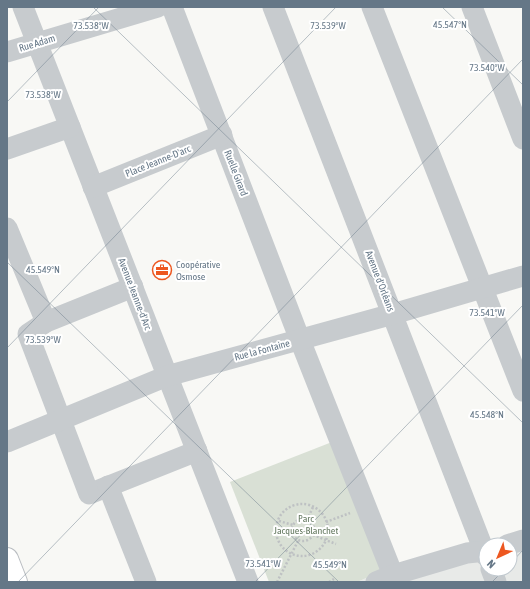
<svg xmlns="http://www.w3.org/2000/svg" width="530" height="589" viewBox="0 0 530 589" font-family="'Asap Condensed',sans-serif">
  <rect width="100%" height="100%" fill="#f8f8f5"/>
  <path fill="#e8eae8" d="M523,543V582H357L385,570L482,544L486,569H510V546Z"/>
  <path fill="#d9e0d5" d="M332,442L385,570L357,582H269L230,482Z"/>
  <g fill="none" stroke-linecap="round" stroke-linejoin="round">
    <g stroke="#babec2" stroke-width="24">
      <path id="major" d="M7,559L16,582"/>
    </g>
    <g stroke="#bec1c3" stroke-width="2.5" stroke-dasharray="2 2" stroke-linecap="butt">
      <circle cx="302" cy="530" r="26"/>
      <circle cx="303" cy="530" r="11"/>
      <path d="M307,520L313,507"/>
      <path d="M279,521L293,525"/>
      <path d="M326,522L350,513"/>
      <path d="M313,535L336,544"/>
      <path d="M277,582L298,541"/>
      <path d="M329,582L334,579"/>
    </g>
    <g stroke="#c7cbce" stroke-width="21">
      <path d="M23,7L248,582"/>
      <path d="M172,7L300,340L393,575"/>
      <path d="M273,7L486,556"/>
      <path d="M372,7L523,391"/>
      <path d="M472,7L523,139"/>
      <path d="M7,52L158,7"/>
      <path d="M7,149L70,127"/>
      <path d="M93,187L222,135"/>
      <path d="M7,228L46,322"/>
      <path d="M133,287L46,322L28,334L89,494L197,451"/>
      <path d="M7,442L167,376L393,314L523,276"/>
      <path d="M108,486L146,582"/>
      <path d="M507,545L523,540"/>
      <path d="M491,569L496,582"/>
      <path d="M376,582L393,575L467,553L486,551"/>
    </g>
    <use href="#major" stroke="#fff" stroke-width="22"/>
  </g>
  <path fill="none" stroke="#657787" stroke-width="1" stroke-opacity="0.45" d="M93,7L523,423M442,7L523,85M7,102L99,7M7,262L339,582M7,348L336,7M510,564L523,550M18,582L523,59M255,582L523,305M492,582L505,569"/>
  <defs>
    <g id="office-ring" transform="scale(1)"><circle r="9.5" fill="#fff" stroke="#ed5720" stroke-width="1.5"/><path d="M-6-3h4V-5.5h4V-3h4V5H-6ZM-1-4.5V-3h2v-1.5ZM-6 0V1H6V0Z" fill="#ed5720"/></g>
  </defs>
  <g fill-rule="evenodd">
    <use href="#office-ring" x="162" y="270"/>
  </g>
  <g text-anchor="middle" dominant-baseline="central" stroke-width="4" stroke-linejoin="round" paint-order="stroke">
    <g font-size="10" fill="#657787" stroke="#fff">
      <text transform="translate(37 43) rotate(-17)">Rue Adam</text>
      <text transform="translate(158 161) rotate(-22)">Place Jeanne-D'arc</text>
      <text transform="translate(236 173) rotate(69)">Ruelle Girard</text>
      <text transform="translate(380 281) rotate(69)">Avenue d'Orléans</text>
      <text transform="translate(135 294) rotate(69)">Avenue Jeanne-d'Arc</text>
      <text transform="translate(262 350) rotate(-15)">Rue la Fontaine</text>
    </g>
    <g font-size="10" fill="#657787" stroke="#fff" text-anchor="start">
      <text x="176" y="264">Coopérative<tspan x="176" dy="12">Osmose</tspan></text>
    </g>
    <g font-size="10" fill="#647960" stroke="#fff">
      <text x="306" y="518">Parc<tspan x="306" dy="12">Jacques-Blanchet</tspan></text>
    </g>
  </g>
  <g font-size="10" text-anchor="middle" fill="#657787" stroke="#fff" stroke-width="4" stroke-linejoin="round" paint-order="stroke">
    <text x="450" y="28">45.547°N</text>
    <text x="91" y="29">73.538°W</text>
    <text x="328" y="29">73.539°W</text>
    <text x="487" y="71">73.540°W</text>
    <text x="43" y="98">73.538°W</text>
    <text x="43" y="273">45.549°N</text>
    <text x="487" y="316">73.541°W</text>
    <text x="43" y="343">73.539°W</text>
    <text x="487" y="418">45.548°N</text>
    <text x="263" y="567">73.541°W</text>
    <text x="330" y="568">45.549°N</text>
  </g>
  <rect width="530" height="589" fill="none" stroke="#657787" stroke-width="16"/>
  <g transform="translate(498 557) rotate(224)"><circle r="19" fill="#ffffff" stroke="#c1c9cf"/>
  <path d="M0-3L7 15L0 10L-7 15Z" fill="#ed5720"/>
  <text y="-6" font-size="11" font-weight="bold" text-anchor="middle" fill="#657787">N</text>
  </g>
</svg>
